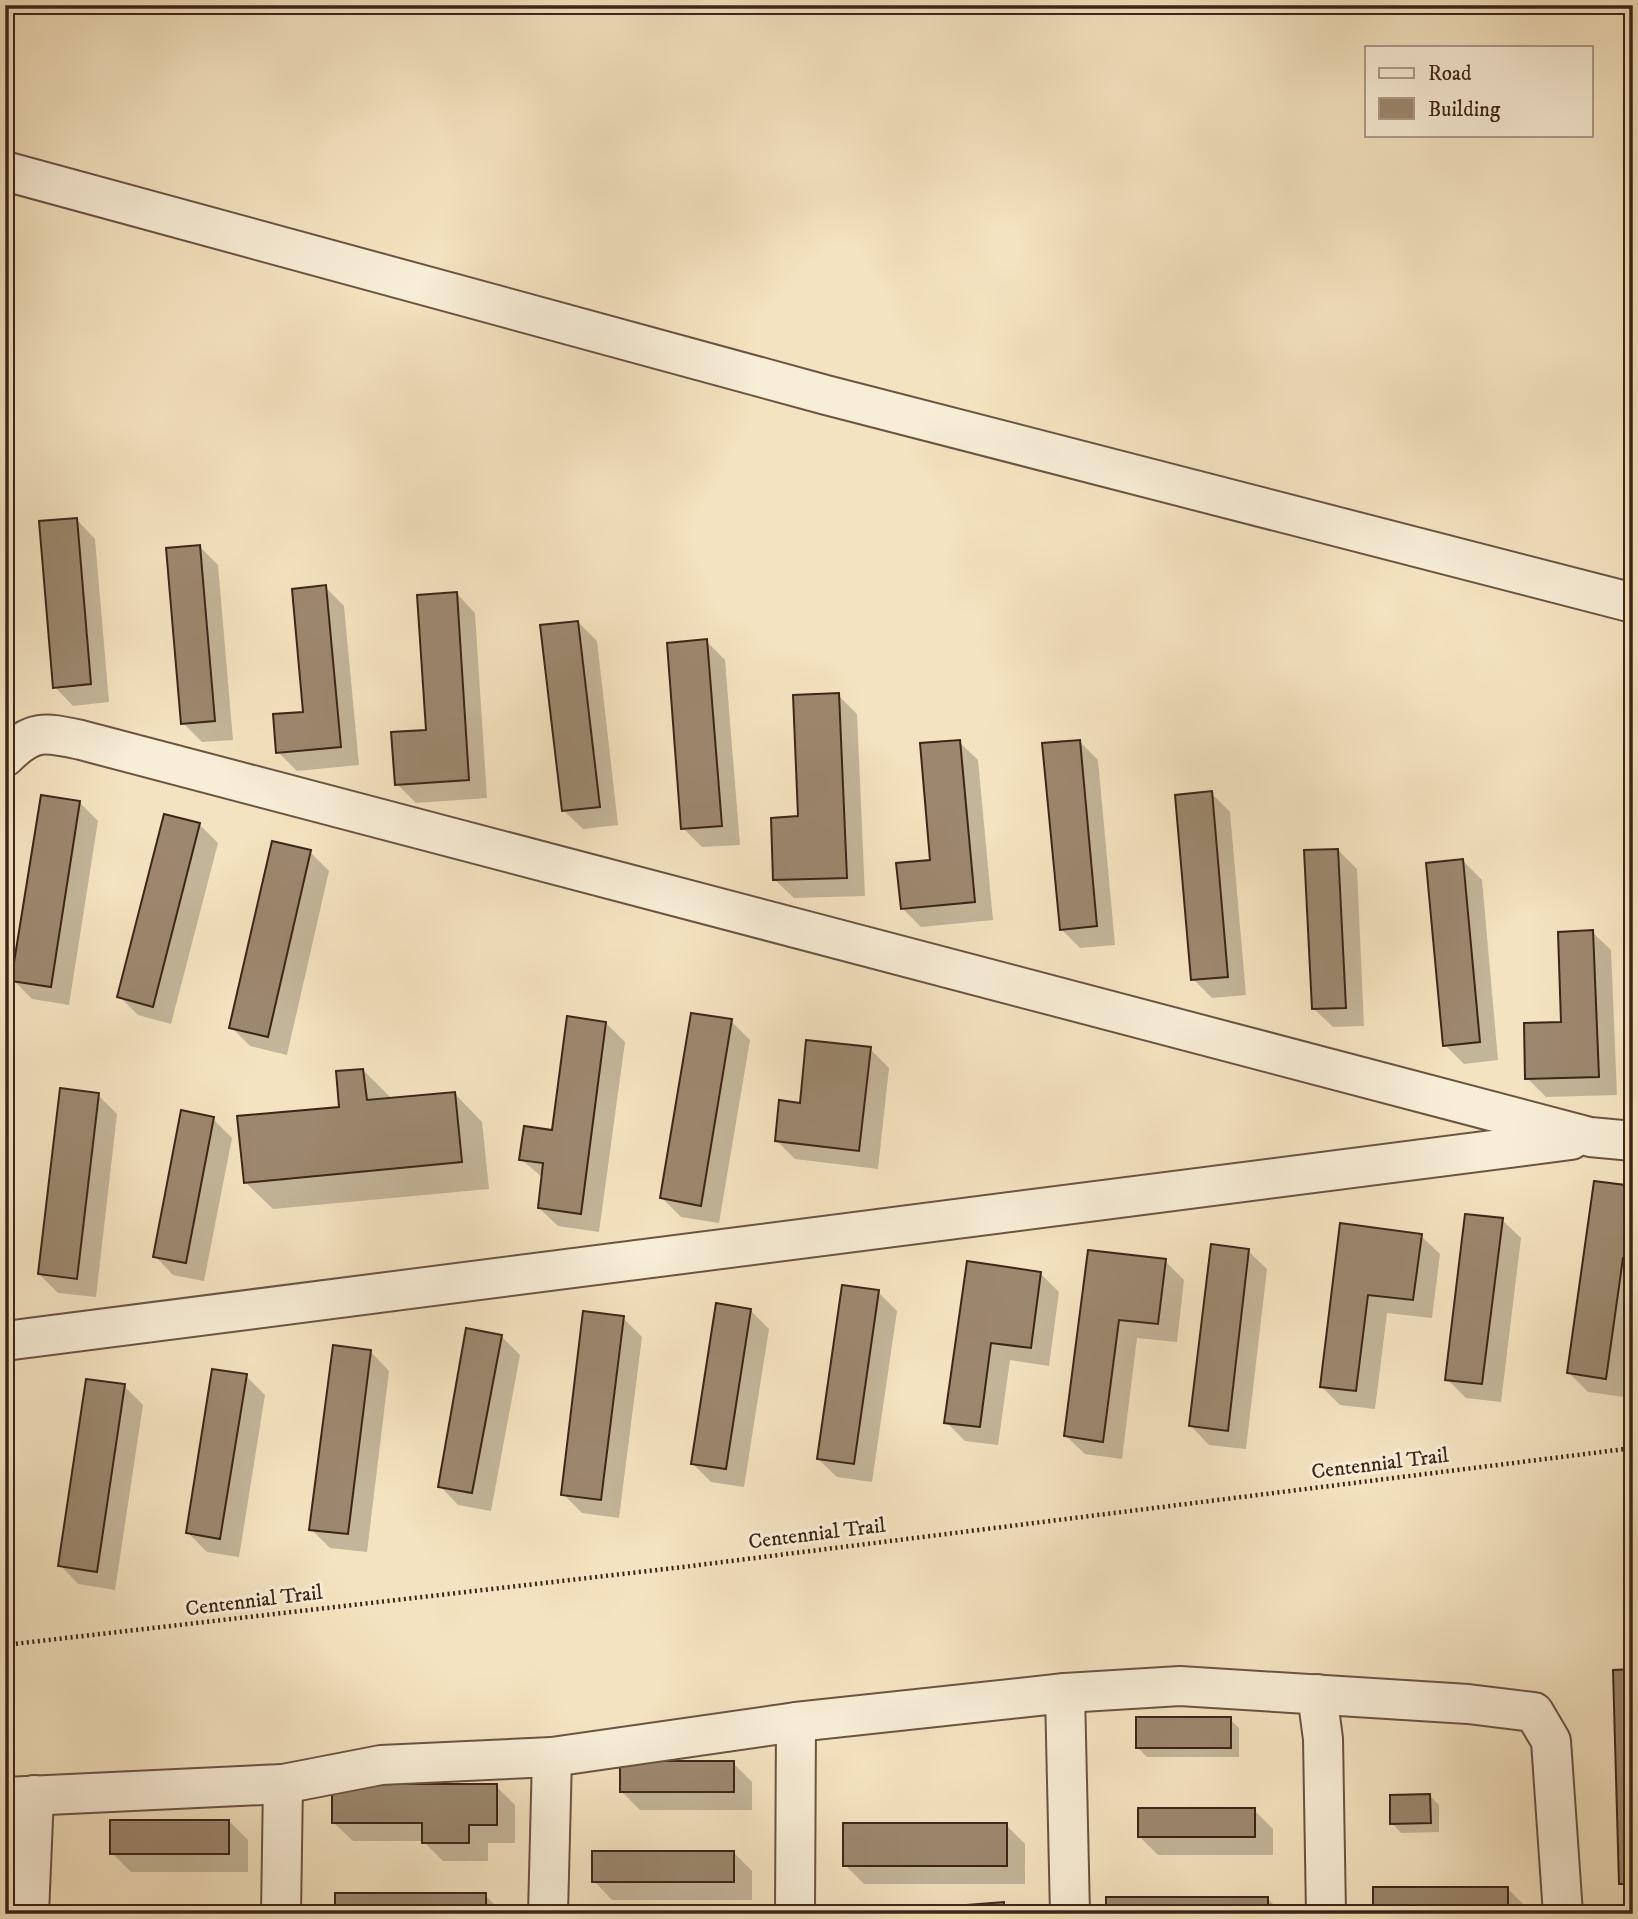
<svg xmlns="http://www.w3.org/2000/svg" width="1638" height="1919" viewBox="0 0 1638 1919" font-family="'IM FELL DW Pica',serif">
  <rect width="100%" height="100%" fill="#f4e3c0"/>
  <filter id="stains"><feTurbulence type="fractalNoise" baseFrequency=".00286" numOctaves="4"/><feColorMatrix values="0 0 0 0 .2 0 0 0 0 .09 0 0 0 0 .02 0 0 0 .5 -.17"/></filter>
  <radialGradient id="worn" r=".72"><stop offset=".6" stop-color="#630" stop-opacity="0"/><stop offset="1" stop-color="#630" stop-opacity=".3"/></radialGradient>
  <g fill="#0003">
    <path d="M77,520L95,539L109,702L73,706L55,687Z"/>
    <path d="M199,546L218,565L233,740L202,742L183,723Z"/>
    <path d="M325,587L344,606L359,765L297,771L278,752L305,713Z"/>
    <path d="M457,594L475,613L487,798L416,803L397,784L427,732Z"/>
    <path d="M578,622L597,641L618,825L583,829L564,811Z"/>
    <path d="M706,641L725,660L740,845L702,847L683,828Z"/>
    <path d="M838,695L857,714L865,896L794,898L775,880L800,817Z"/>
    <path d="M959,742L978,760L993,920L921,927L902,908L932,862Z"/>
    <path d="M1080,742L1098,760L1115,945L1080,948L1061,929Z"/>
    <path d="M1211,793L1230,812L1246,995L1212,998L1193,979Z"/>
    <path d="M79,802L98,821L69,1005L32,999L13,980Z"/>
    <path d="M199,824L218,843L171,1024L138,1015L119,996Z"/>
    <path d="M1338,850L1357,869L1364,1026L1333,1027L1314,1009Z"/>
    <path d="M310,852L329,871L287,1055L250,1046L231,1027Z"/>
    <path d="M1463,861L1482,880L1498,1060L1464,1064L1445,1045Z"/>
    <path d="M1592,932L1611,950L1617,1095L1546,1097L1527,1078L1563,1023Z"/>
    <path d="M731,1021L750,1040L719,1223L681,1217L662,1198Z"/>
    <path d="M606,1023L625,1042L599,1232L558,1226L539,1208L543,1178L521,1159L553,1132Z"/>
    <path d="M870,1049L889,1068L878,1169L795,1159L776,1140L801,1105Z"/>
    <path d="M363,1070L391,1098L455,1094L482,1122L489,1189L273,1209L245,1182L341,1109Z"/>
    <path d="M98,1095L117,1114L96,1297L58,1293L39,1274Z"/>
    <path d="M213,1119L232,1138L204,1281L173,1275L155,1256Z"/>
    <path d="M1633,1188V1338L1625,1397L1588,1392L1569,1373Z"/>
    <path d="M1502,1220L1521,1238L1501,1402L1466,1398L1447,1379Z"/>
    <path d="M1342,1225L1421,1236L1440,1254L1432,1318L1387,1313L1375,1409L1340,1405L1321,1386Z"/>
    <path d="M1248,1251L1267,1269L1246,1449L1209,1445L1191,1426Z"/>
    <path d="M1089,1252L1165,1261L1184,1280L1177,1342L1137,1338L1122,1459L1085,1454L1066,1436Z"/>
    <path d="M968,1263L1040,1273L1059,1292L1049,1366L1010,1360L998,1445L965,1441L946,1422Z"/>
    <path d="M878,1292L897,1311L872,1482L837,1477L818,1459Z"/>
    <path d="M751,1311L769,1329L744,1487L711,1482L692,1463Z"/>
    <path d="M623,1318L642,1337L619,1518L582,1513L563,1494Z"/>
    <path d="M501,1336L520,1355L491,1511L458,1505L440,1486Z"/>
    <path d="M371,1352L389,1371L367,1552L330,1548L311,1529Z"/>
    <path d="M246,1376L265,1395L239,1557L207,1552L188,1533Z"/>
    <path d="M124,1386L143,1405L115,1590L78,1584L60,1565Z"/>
    <path d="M5,1425L11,1430L5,1487Z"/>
    <path d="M1633,1671V1895L1621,1884Z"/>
    <path d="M1230,1719L1239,1728V1757H1147L1137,1747Z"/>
    <path d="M733,1763L752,1782V1810H640L622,1792Z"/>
    <path d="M496,1786L515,1805V1843H488V1861H443L423,1841H353L334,1823Z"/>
    <path d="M1430,1796L1439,1805V1832L1401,1833L1392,1823Z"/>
    <path d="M1254,1810L1273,1829V1855H1158L1139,1836Z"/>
    <path d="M229,1821L248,1840V1872H131L112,1853Z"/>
    <path d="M1006,1825L1025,1844V1884H864L845,1865Z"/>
    <path d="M733,1852L752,1871V1900H612L594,1881Z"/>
    <path d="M1508,1889L1527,1908V1914H1374Z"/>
    <path d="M485,1895L504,1914H337Z"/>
    <path d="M1267,1898L1283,1914H1108Z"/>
    <path d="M1003,1904L1013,1914H873Z"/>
  </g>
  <g fill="#9c886f" stroke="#3d2518" stroke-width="2">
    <path d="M77,518L91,684L53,688L39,521Z"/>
    <path d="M200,545L215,721L181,724L166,548Z"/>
    <path d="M326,585L341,747L276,753L273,714L303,712L292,589Z"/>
    <path d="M457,592L469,780L395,785L391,732L426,730L417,595Z"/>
    <path d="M578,621L600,807L562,811L540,625Z"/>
    <path d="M707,639L722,826L681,829L667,643Z"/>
    <path d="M839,693L847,878L773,880L771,818L798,816L793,695Z"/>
    <path d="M960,740L975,902L901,909L896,863L930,860L920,743Z"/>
    <path d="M1080,740L1097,926L1060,930L1042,743Z"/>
    <path d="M1212,791L1228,977L1191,980L1175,795Z"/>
    <path d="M41,795L80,801L51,987L11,981Z"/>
    <path d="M164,814L200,823L153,1007L117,997Z"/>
    <path d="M272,841L311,850L268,1037L229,1028Z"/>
    <path d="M1338,849L1346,1008L1312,1009L1304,850Z"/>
    <path d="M1463,859L1480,1042L1443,1046L1426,863Z"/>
    <path d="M1593,930L1599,1077L1525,1079L1524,1023L1561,1022L1558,932Z"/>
    <path d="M691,1013L732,1019L701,1206L660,1198Z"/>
    <path d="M567,1016L606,1022L581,1214L538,1208L543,1163L519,1160L524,1126L552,1130Z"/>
    <path d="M806,1040L871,1047L859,1151L775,1141L779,1100L800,1103Z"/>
    <path d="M363,1069L367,1100L455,1092L462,1162L244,1183L237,1116L339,1107L336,1071Z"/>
    <path d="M60,1088L99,1093L77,1279L38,1274Z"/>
    <path d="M181,1110L214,1117L186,1263L153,1257Z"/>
    <path d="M1594,1181L1633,1186V1259L1623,1258L1606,1379L1567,1373Z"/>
    <path d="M1465,1214L1503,1218L1482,1384L1445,1380Z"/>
    <path d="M1340,1223L1422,1234L1413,1300L1368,1295L1356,1391L1320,1387Z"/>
    <path d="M1211,1244L1249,1249L1228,1431L1189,1426Z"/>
    <path d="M1088,1250L1166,1259L1158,1324L1119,1320L1103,1442L1064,1436Z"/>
    <path d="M967,1261L1041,1272L1031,1348L991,1343L980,1427L944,1423Z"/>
    <path d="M842,1285L879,1290L854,1464L817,1459Z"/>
    <path d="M716,1303L751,1309L726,1469L691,1464Z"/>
    <path d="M583,1311L624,1316L601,1500L561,1495Z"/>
    <path d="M466,1328L502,1335L472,1493L438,1487Z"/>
    <path d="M333,1345L371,1350L348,1534L309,1530Z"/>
    <path d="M212,1369L247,1374L220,1539L186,1533Z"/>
    <path d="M86,1379L125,1384L97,1572L58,1566Z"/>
    <path d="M1633,1669V1884H1619L1613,1670Z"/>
    <rect x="1136" y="1717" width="95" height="31"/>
    <rect x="620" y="1761" width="114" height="31"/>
    <path d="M332,1784H497V1825H469V1843H422V1823H332Z"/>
    <path d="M1430,1794L1431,1823L1390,1824V1795Z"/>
    <rect x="1138" y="1808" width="117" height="29"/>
    <rect x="110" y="1820" width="119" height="34"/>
    <rect x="843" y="1823" width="164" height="43"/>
    <rect x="592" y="1851" width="142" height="31"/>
    <rect x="1373" y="1887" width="135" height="27"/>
    <rect x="335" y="1893" width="151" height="21"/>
    <rect x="1106" y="1897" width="162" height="17"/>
    <path d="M1004,1902V1914H850Z"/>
    <rect x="86" y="1906" width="145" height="8"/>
  </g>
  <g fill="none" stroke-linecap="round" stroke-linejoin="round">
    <g stroke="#6b5442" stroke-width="42">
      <g id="minor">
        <path d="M5,171L826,395L1633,603"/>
        <path d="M5,757C33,729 44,732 81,740L1590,1137L1633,1141"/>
        <path d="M5,1341L1571,1140"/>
        <path d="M1065,1693L1070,1914"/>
        <path d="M1317,1694L1323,1739L1326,1914"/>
        <path d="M5,1797L283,1784L381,1765L552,1757L796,1722L1065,1693L1180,1686L1468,1704L1534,1712L1551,1741L1563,1914"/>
        <path d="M29,1914L34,1795"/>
        <path d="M281,1914L283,1784"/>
        <path d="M548,1914L552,1757"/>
        <path d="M795,1914L796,1722"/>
      </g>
    </g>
    <path stroke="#3d2518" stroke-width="4.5" stroke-dasharray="2 3.5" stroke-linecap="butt" d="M5,1645L683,1567L1633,1448"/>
    <use href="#minor" stroke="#f8edd6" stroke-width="38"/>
  </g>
  <g text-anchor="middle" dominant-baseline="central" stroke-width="6" stroke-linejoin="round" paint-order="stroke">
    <g font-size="21" fill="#3d2518" stroke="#f8edd6">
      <text transform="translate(1380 1464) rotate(-7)">Centennial Trail</text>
      <text transform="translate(817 1534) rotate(-7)">Centennial Trail</text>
      <text transform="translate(254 1601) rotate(-7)">Centennial Trail</text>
    </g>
  </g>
  <rect width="1638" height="1919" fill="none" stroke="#f4e3c0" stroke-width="28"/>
  <rect x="7" y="7" width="1624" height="1905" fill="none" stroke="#3d2518" stroke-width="3.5"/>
  <rect x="14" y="14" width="1610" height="1891" fill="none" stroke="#3d2518" stroke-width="2"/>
  <rect x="1365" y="46" width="228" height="91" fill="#f8edd6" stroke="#ad9d8a" stroke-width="2"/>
  <rect x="1379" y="68" width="35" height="10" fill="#f8edd6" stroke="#ad9d8a" stroke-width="2"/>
  <text x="1428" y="80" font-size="21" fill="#3d2518">Road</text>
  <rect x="1379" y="98" width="35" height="21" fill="#9c886f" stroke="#ad9d8a" stroke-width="2"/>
  <text x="1428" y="116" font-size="21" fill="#3d2518">Building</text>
  <rect width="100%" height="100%" filter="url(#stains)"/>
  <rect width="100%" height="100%" fill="url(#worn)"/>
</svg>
